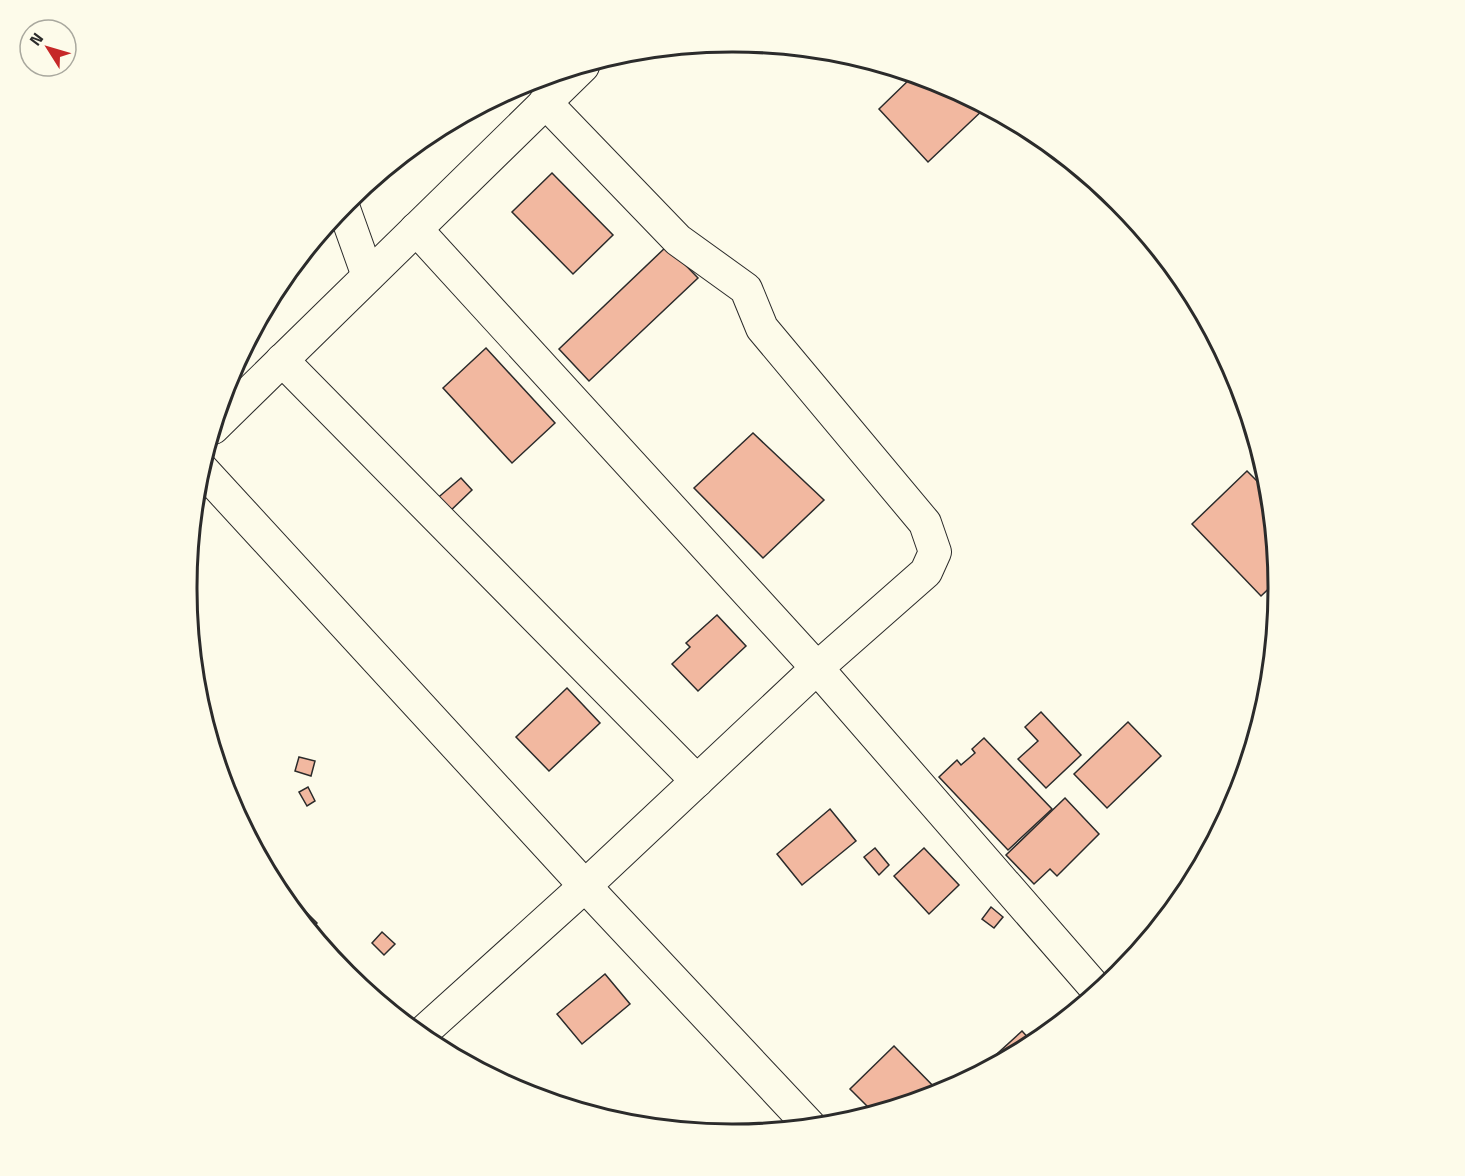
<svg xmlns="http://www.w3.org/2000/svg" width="1465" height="1176" viewBox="0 0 1465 1176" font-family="'Titillium Web',sans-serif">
  <rect width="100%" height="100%" fill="#fdfbea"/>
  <g fill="#f2b8a0" stroke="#2b2b2b" stroke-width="1.5">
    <path d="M914,75L942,84L986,107L928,162L879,109Z"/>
    <path d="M552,173L613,235L573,274L512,212Z"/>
    <path d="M667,246L698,278L589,381L559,349Z"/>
    <path d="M486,348L555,423L512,463L443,388Z"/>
    <path d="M753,433L824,500L763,558L694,488Z"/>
    <path d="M1247,471L1269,493L1278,580L1261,596L1192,524Z"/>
    <path d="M461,478L472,490L446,515L434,501Z"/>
    <path d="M717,615L746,646L698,691L672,664L690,647L686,643Z"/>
    <path d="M567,688L600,723L549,771L516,737Z"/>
    <path d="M1041,712L1081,755L1046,788L1018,759L1038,741L1025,727Z"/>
    <path d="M1128,722L1161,756L1107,808L1074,774Z"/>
    <path d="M984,738L1052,809L1008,850L939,777L957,760L961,765L975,753L972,749Z"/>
    <path d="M299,757L315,761L311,776L295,771Z"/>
    <path d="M308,787L315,801L307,806L299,792Z"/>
    <path d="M1065,798L1099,834L1057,876L1050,869L1034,884L1006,855Z"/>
    <path d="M830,809L856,841L802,885L777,854Z"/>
    <path d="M875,848L889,865L879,875L864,857Z"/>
    <path d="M924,848L959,885L929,914L894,876Z"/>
    <path d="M285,891L317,923L310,930L281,895Z"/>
    <path d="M991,907L1003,917L994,928L982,919Z"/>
    <path d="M382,932L395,944L384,955L372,943Z"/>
    <path d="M605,974L630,1004L582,1044L557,1014Z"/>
    <path d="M1022,1031L1033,1043L978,1073L977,1072Z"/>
    <path d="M894,1046L940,1093L874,1113L850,1089Z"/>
  </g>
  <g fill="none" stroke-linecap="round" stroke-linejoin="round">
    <g stroke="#2b2b2b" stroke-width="34">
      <g id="minor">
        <path d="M545,102L678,240L746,289L762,328L925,523L935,552L926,572L817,668L1098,991"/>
        <path d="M343,206L368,276"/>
        <path d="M416,229L817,668L585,886L420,1035"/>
        <path d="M282,360L697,781"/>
        <path d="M213,428L583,66"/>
        <path d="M201,468L585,886L810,1126"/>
      </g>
    </g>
    <use href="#minor" stroke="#fdfbea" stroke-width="32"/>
  </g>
  <path d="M0 0H1465V1176H0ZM732 52H733A535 535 0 0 1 1268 587V589A535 535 0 0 1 733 1124H732A535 535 0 0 1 197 589V587A535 535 0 0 1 732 52Z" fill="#fdfbea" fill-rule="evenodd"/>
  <path fill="none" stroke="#2b2b2b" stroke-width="3" d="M732 52H733A535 535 0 0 1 1268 587V589A535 535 0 0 1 733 1124H732A535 535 0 0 1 197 589V587A535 535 0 0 1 732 52Z"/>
  <g transform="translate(48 48) rotate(307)"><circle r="28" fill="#fdfbea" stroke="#a9a89e" stroke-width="1.5"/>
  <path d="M0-4.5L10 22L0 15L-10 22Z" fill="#c62828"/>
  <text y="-9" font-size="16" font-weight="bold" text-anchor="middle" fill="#2b2b2b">N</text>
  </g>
</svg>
